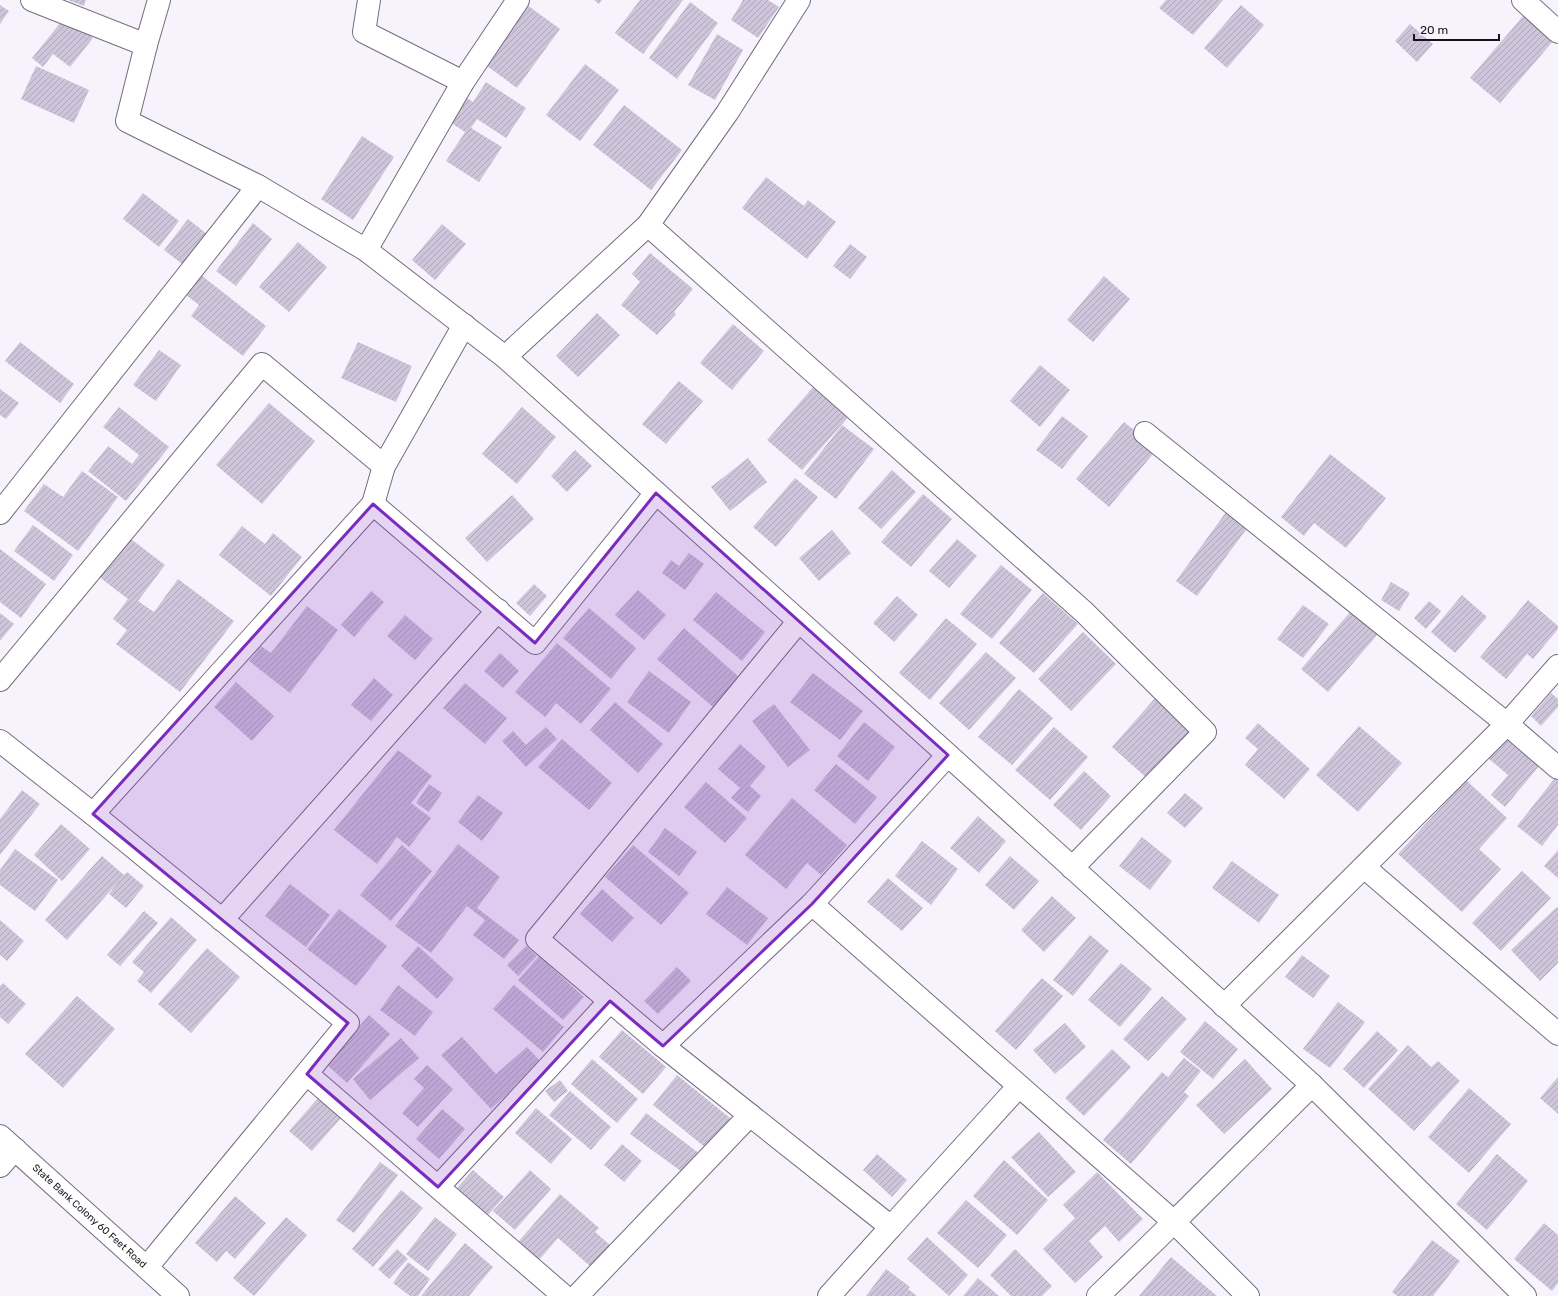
<svg xmlns="http://www.w3.org/2000/svg" width="1558" height="1296" viewBox="0 0 1558 1296" font-family="Rubik,sans-serif">
  <defs>
    <pattern id="building-hatch" width="6" height="6" patternUnits="userSpaceOnUse"><rect width="6" height="6" fill="#cec5da"/><path d="M-1 1l2-2M0 6l6-6M5 7l2-2" fill="none" stroke="#b0a8ba"/></pattern>
  </defs>
  <rect width="100%" height="100%" fill="#f7f3fc"/>
  <g fill="url(#building-hatch)">
    <path d="M68,0H86L84,6Z"/>
    <path d="M594,0H602L599,4Z"/>
    <path d="M640,0H683L643,54L615,33Z"/>
    <path d="M743,0H768L779,7L758,38L731,20Z"/>
    <path d="M1166,0H1223L1193,35L1159,8Z"/>
    <path d="M690,2L718,23L677,79L649,58Z"/>
    <path d="M0,5L9,11L0,24Z"/>
    <path d="M527,5L560,29L517,88L483,63Z"/>
    <path d="M1241,5L1264,25L1227,68L1204,48Z"/>
    <path d="M1524,15L1554,40L1500,103L1470,78Z"/>
    <path d="M66,16L93,38L70,67L53,54L43,67L32,58Z"/>
    <path d="M1410,24L1433,44L1417,62L1395,41Z"/>
    <path d="M717,34L743,50L715,100L688,85Z"/>
    <path d="M585,64L619,90L580,141L546,115Z"/>
    <path d="M36,66L89,90L74,123L21,99Z"/>
    <path d="M486,82L526,108L506,138L477,119L471,128L502,147L479,182L446,161L465,132L448,121L464,96L473,102Z"/>
    <path d="M624,105L682,150L651,190L593,145Z"/>
    <path d="M362,136L394,157L353,220L321,199Z"/>
    <path d="M766,177L804,206L808,200L836,222L807,259L742,208Z"/>
    <path d="M143,193L179,221L159,247L123,219Z"/>
    <path d="M188,219L212,238L189,269L164,250Z"/>
    <path d="M253,223L272,239L236,286L216,271Z"/>
    <path d="M442,224L466,244L435,280L412,260Z"/>
    <path d="M298,242L327,267L289,312L259,287Z"/>
    <path d="M850,244L867,257L850,279L833,266Z"/>
    <path d="M650,253L693,289L674,312L676,314L657,335L621,305L640,282L632,274Z"/>
    <path d="M201,275L266,326L243,356L191,316L199,305L186,295Z"/>
    <path d="M1104,276L1130,299L1093,342L1067,320Z"/>
    <path d="M597,313L620,335L578,377L556,356Z"/>
    <path d="M733,324L764,351L732,390L700,363Z"/>
    <path d="M20,342L74,384L60,403L5,361Z"/>
    <path d="M358,342L412,366L396,402L341,378Z"/>
    <path d="M159,350L181,365L156,401L133,385Z"/>
    <path d="M1040,365L1070,390L1040,427L1010,401Z"/>
    <path d="M679,381L703,401L666,444L642,424Z"/>
    <path d="M815,385L850,415L802,470L767,440Z"/>
    <path d="M0,389L19,403L6,419L0,415Z"/>
    <path d="M269,403L315,441L262,504L216,465Z"/>
    <path d="M119,407L169,447L126,501L88,471L108,446L132,464L139,455L103,427Z"/>
    <path d="M522,407L556,437L517,484L482,454Z"/>
    <path d="M1062,416L1088,436L1062,469L1036,450Z"/>
    <path d="M1124,422L1157,449L1109,507L1076,479Z"/>
    <path d="M842,425L874,449L836,499L804,474Z"/>
    <path d="M575,450L592,466L567,492L551,476Z"/>
    <path d="M1330,454L1386,498L1346,548L1314,523L1304,536L1281,517Z"/>
    <path d="M748,458L767,482L730,511L711,487Z"/>
    <path d="M892,470L916,492L881,529L858,508Z"/>
    <path d="M82,471L118,497L78,551L24,511L44,484L63,497Z"/>
    <path d="M795,478L818,497L776,547L753,527Z"/>
    <path d="M923,494L952,519L911,567L881,542Z"/>
    <path d="M512,495L534,519L487,562L465,538Z"/>
    <path d="M1229,508L1251,523L1197,596L1176,581Z"/>
    <path d="M33,525L73,555L54,581L14,551Z"/>
    <path d="M242,526L265,544L273,533L302,557L271,596L219,555Z"/>
    <path d="M832,530L851,553L819,581L799,558Z"/>
    <path d="M127,536L165,565L138,601L154,612L178,579L234,621L180,692L116,644L127,630L113,619L128,599L98,576Z"/>
    <path d="M957,539L977,556L949,588L929,571Z"/>
    <path d="M0,549L46,584L21,618L0,602Z"/>
    <path d="M689,553L704,564L685,590L662,573L671,560L679,566Z"/>
    <path d="M1001,565L1032,590L992,639L960,614Z"/>
    <path d="M1391,582L1410,593L1399,611L1381,600Z"/>
    <path d="M534,584L547,596L530,616L516,603Z"/>
    <path d="M638,590L666,615L644,640L615,615Z"/>
    <path d="M371,591L384,602L354,637L341,625Z"/>
    <path d="M716,592L765,632L742,661L693,620Z"/>
    <path d="M1043,593L1078,624L1034,673L999,643Z"/>
    <path d="M1462,595L1487,617L1455,653L1431,632Z"/>
    <path d="M897,596L918,615L894,642L873,623Z"/>
    <path d="M1528,600L1558,626V629L1533,659L1527,654L1506,679L1480,657Z"/>
    <path d="M1429,601L1441,611L1426,629L1414,618Z"/>
    <path d="M1303,605L1329,624L1303,658L1277,639Z"/>
    <path d="M307,606L338,630L290,693L249,661L261,646L271,653Z"/>
    <path d="M589,608L636,648L611,679L563,638Z"/>
    <path d="M1351,611L1378,634L1328,692L1301,669Z"/>
    <path d="M0,613L14,624L0,641Z"/>
    <path d="M405,615L433,639L415,660L387,636Z"/>
    <path d="M946,618L977,644L930,700L899,673Z"/>
    <path d="M684,628L739,677L713,707L657,659Z"/>
    <path d="M1083,632L1116,664L1071,711L1038,679Z"/>
    <path d="M557,643L611,689L581,724L556,703L545,717L515,692Z"/>
    <path d="M986,652L1016,678L969,730L939,703Z"/>
    <path d="M500,653L519,671L503,688L484,671Z"/>
    <path d="M649,671L691,702L669,733L627,702Z"/>
    <path d="M813,673L863,711L840,740L790,702Z"/>
    <path d="M374,678L393,695L371,721L351,705Z"/>
    <path d="M236,682L274,716L252,741L214,707Z"/>
    <path d="M465,683L507,718L485,744L443,708Z"/>
    <path d="M1019,689L1053,718L1012,765L978,737Z"/>
    <path d="M1551,693L1558,699V707L1541,726L1531,716Z"/>
    <path d="M1156,697L1194,731L1150,781L1112,747Z"/>
    <path d="M615,702L663,744L638,773L590,730Z"/>
    <path d="M774,704L810,750L788,767L752,721Z"/>
    <path d="M864,722L895,747L868,781L837,756Z"/>
    <path d="M1258,723L1310,769L1284,799L1245,765L1258,749L1245,738Z"/>
    <path d="M1359,726L1402,763L1358,812L1316,775Z"/>
    <path d="M546,727L557,739L526,767L502,741L513,731L526,745Z"/>
    <path d="M1054,727L1088,757L1050,800L1015,770Z"/>
    <path d="M1506,736L1540,765L1505,807L1491,795L1508,775L1488,758Z"/>
    <path d="M562,739L612,783L589,810L538,767Z"/>
    <path d="M740,744L766,767L750,786L761,796L748,812L731,798L740,788L718,769Z"/>
    <path d="M398,750L432,776L411,803L431,818L409,847L397,837L377,864L334,830Z"/>
    <path d="M836,764L877,797L855,824L814,790Z"/>
    <path d="M1084,771L1111,796L1081,830L1053,805Z"/>
    <path d="M1555,778L1558,780V825L1542,846L1517,826Z"/>
    <path d="M1466,780L1507,818L1479,849L1501,869L1462,912L1398,854Z"/>
    <path d="M706,782L747,818L725,843L684,807Z"/>
    <path d="M429,784L442,793L429,812L416,803Z"/>
    <path d="M22,790L40,804L0,855V819Z"/>
    <path d="M1185,793L1203,808L1185,828L1167,813Z"/>
    <path d="M478,795L503,813L482,841L458,822Z"/>
    <path d="M792,798L847,845L821,875L807,863L786,889L745,855Z"/>
    <path d="M978,816L1006,841L979,873L950,848Z"/>
    <path d="M61,824L90,849L62,881L34,855Z"/>
    <path d="M665,828L697,852L679,876L648,852Z"/>
    <path d="M1142,837L1172,861L1150,890L1119,866Z"/>
    <path d="M922,841L958,869L931,905L895,876Z"/>
    <path d="M458,844L500,877L477,908L519,940L504,959L473,935L485,920L467,906L431,953L395,926Z"/>
    <path d="M402,845L432,871L391,921L360,895Z"/>
    <path d="M633,845L689,893L661,925L605,877Z"/>
    <path d="M15,849L58,880L35,911L0,885V870Z"/>
    <path d="M1558,850V878L1544,866Z"/>
    <path d="M102,856L124,875L127,872L144,886L126,908L109,894L118,882L67,940L45,920Z"/>
    <path d="M1010,856L1039,881L1014,910L985,885Z"/>
    <path d="M1232,861L1279,895L1259,923L1212,888Z"/>
    <path d="M1522,871L1551,898L1501,951L1472,923Z"/>
    <path d="M888,878L923,908L902,931L867,902Z"/>
    <path d="M290,884L330,915L306,947L265,916Z"/>
    <path d="M727,887L768,918L747,945L706,914Z"/>
    <path d="M602,889L634,918L612,942L580,914Z"/>
    <path d="M1052,896L1076,918L1044,952L1021,930Z"/>
    <path d="M1557,907L1558,908V963L1540,981L1511,950Z"/>
    <path d="M339,909L387,946L356,986L307,949Z"/>
    <path d="M144,911L158,923L120,966L107,955Z"/>
    <path d="M171,917L197,940L151,993L137,981L144,972L132,962Z"/>
    <path d="M0,920L24,941L7,961L0,955Z"/>
    <path d="M1090,935L1109,951L1073,996L1053,980Z"/>
    <path d="M418,946L454,979L437,999L401,966Z"/>
    <path d="M526,946L537,956L518,976L507,965Z"/>
    <path d="M207,948L240,977L191,1033L158,1004Z"/>
    <path d="M1302,955L1330,976L1313,998L1285,977Z"/>
    <path d="M539,956L584,997L563,1020L518,980Z"/>
    <path d="M1121,963L1152,989L1120,1027L1088,1000Z"/>
    <path d="M677,967L691,981L658,1014L644,1001Z"/>
    <path d="M1042,978L1063,996L1016,1050L995,1031Z"/>
    <path d="M3,983L26,1004L8,1024L0,1017V986Z"/>
    <path d="M398,985L433,1012L415,1036L380,1010Z"/>
    <path d="M514,985L564,1027L543,1052L493,1009Z"/>
    <path d="M77,996L115,1029L63,1088L25,1054Z"/>
    <path d="M1162,996L1187,1019L1148,1061L1123,1039Z"/>
    <path d="M1338,1002L1365,1022L1330,1068L1303,1049Z"/>
    <path d="M369,1015L390,1034L347,1083L326,1064Z"/>
    <path d="M1205,1021L1238,1049L1213,1079L1180,1052Z"/>
    <path d="M1065,1023L1086,1047L1055,1074L1033,1050Z"/>
    <path d="M622,1030L666,1067L643,1094L599,1057Z"/>
    <path d="M1377,1031L1398,1050L1364,1088L1343,1069Z"/>
    <path d="M462,1037L496,1074L527,1047L542,1063L491,1109L441,1055Z"/>
    <path d="M401,1038L419,1058L370,1100L353,1079Z"/>
    <path d="M1408,1045L1431,1067L1438,1061L1460,1081L1414,1131L1368,1089Z"/>
    <path d="M1112,1049L1131,1067L1084,1116L1065,1098Z"/>
    <path d="M1184,1058L1201,1071L1184,1092L1189,1096L1131,1164L1103,1140L1162,1072L1168,1077Z"/>
    <path d="M592,1059L638,1099L617,1123L571,1084Z"/>
    <path d="M1245,1059L1272,1089L1224,1134L1196,1105Z"/>
    <path d="M427,1065L453,1089L418,1127L402,1113L424,1088L414,1079Z"/>
    <path d="M677,1075L730,1118L706,1148L653,1105Z"/>
    <path d="M1558,1077V1114L1540,1098Z"/>
    <path d="M560,1080L568,1091L554,1102L545,1091Z"/>
    <path d="M1469,1088L1511,1124L1469,1173L1428,1137Z"/>
    <path d="M570,1091L611,1127L591,1150L549,1115Z"/>
    <path d="M318,1098L341,1118L312,1151L289,1131Z"/>
    <path d="M536,1108L572,1139L551,1164L515,1133Z"/>
    <path d="M442,1109L465,1129L439,1159L416,1139Z"/>
    <path d="M646,1113L704,1157L689,1177L630,1134Z"/>
    <path d="M1039,1132L1076,1172L1048,1197L1011,1157Z"/>
    <path d="M622,1144L642,1161L624,1182L604,1165Z"/>
    <path d="M877,1154L907,1180L892,1197L863,1170Z"/>
    <path d="M1497,1154L1528,1181L1487,1230L1456,1204Z"/>
    <path d="M1004,1160L1048,1200L1017,1235L973,1196Z"/>
    <path d="M380,1162L398,1175L354,1233L336,1220Z"/>
    <path d="M473,1170L504,1197L488,1215L457,1188Z"/>
    <path d="M530,1170L551,1189L515,1230L493,1211Z"/>
    <path d="M1097,1172L1143,1219L1119,1242L1105,1226L1089,1241L1103,1257L1075,1283L1043,1249L1075,1218L1063,1205Z"/>
    <path d="M401,1190L423,1208L373,1267L352,1249Z"/>
    <path d="M560,1194L599,1228L595,1232L617,1251L598,1273L558,1238L539,1260L518,1242Z"/>
    <path d="M235,1196L266,1223L235,1259L226,1251L217,1262L195,1243Z"/>
    <path d="M966,1200L1007,1235L978,1268L937,1233Z"/>
    <path d="M286,1217L307,1235L254,1296L233,1278Z"/>
    <path d="M435,1217L457,1234L428,1271L406,1254Z"/>
    <path d="M1544,1223L1558,1235V1283L1552,1291L1514,1259Z"/>
    <path d="M927,1237L968,1275L949,1296L907,1259Z"/>
    <path d="M1432,1240L1460,1261L1433,1296H1397L1392,1292Z"/>
    <path d="M465,1243L493,1267L469,1296H421Z"/>
    <path d="M397,1249L408,1259L389,1279L378,1269Z"/>
    <path d="M1015,1249L1052,1286L1042,1296H1011L990,1275Z"/>
    <path d="M1171,1257L1217,1296H1139Z"/>
    <path d="M408,1262L430,1279L418,1296H410L393,1283Z"/>
    <path d="M886,1269L910,1287L908,1289L917,1296H866Z"/>
    <path d="M978,1278L999,1296H963Z"/>
  </g>
  <g fill="none" stroke-linecap="round" stroke-linejoin="round">
    <g stroke="#756d7f" stroke-width="24">
      <g id="minor">
        <path d="M32,0L146,45"/>
        <path d="M159,0L146,45L127,121L258,186L366,250L505,357L948,755L1312,1085L1525,1296"/>
        <path d="M369,0L364,32L463,82"/>
        <path d="M1523,0L1558,32"/>
        <path d="M648,225L1084,612L1205,732L1072,868"/>
        <path d="M366,250L463,82L518,0"/>
        <path d="M505,357L648,225L727,113L799,0"/>
        <path d="M1145,433L1507,724L1558,768"/>
        <path d="M373,504L384,466"/>
        <path d="M0,513L258,186"/>
        <path d="M0,680L262,364L384,466L464,325"/>
        <path d="M0,741L93,814L373,504L535,643L656,493"/>
        <path d="M93,814L348,1023L147,1267"/>
        <path d="M1364,867L1558,1034"/>
        <path d="M812,904L948,755"/>
        <path d="M222,920L498,610"/>
        <path d="M1224,1006L1507,724L1558,666"/>
        <path d="M663,1046L537,939L799,621"/>
        <path d="M307,1074L564,1296"/>
        <path d="M0,1166L15,1149"/>
        <path d="M438,1187L610,1001"/>
        <path d="M891,1227L1019,1086"/>
        <path d="M577,1296L750,1115"/>
        <path d="M829,1296L891,1227L663,1046L812,904L1174,1222L1098,1296"/>
        <path d="M1248,1296L1174,1222L1312,1085"/>
      </g>
    </g>
    <g stroke="#756d7f" stroke-width="24">
      <g id="tertiary">
        <path id="s1" d="M0,1136L178,1296"/>
      </g>
    </g>
    <use href="#minor" stroke="#fff" stroke-width="22"/>
    <use href="#tertiary" stroke="#fff" stroke-width="22"/>
  </g>
  <path fill="#7b2cbf" fill-opacity="0.2" stroke="#7b2cbf" stroke-width="3" stroke-linejoin="round" d="M656,493L948,755L812,904L663,1046L610,1001L438,1187L307,1074L348,1023L93,814L373,504L535,643Z"/>
  <g text-anchor="middle" dominant-baseline="central" stroke-width="3" stroke-linejoin="round" paint-order="stroke">
    <g font-size="10" fill="#17131b" stroke="#f7f3fc">
      <text stroke="none"><textPath href="#s1" startOffset="120">State Bank Colony 60 Feet Road</textPath></text>
    </g>
  </g>
  <path d="M1414 34v6h85v-6" fill="none" stroke="#17131b" stroke-width="2"/>
  <text x="1420" y="34" font-size="12" fill="#17131b" stroke="#f7f3fc" stroke-width="3" paint-order="stroke">20 m</text>
</svg>
